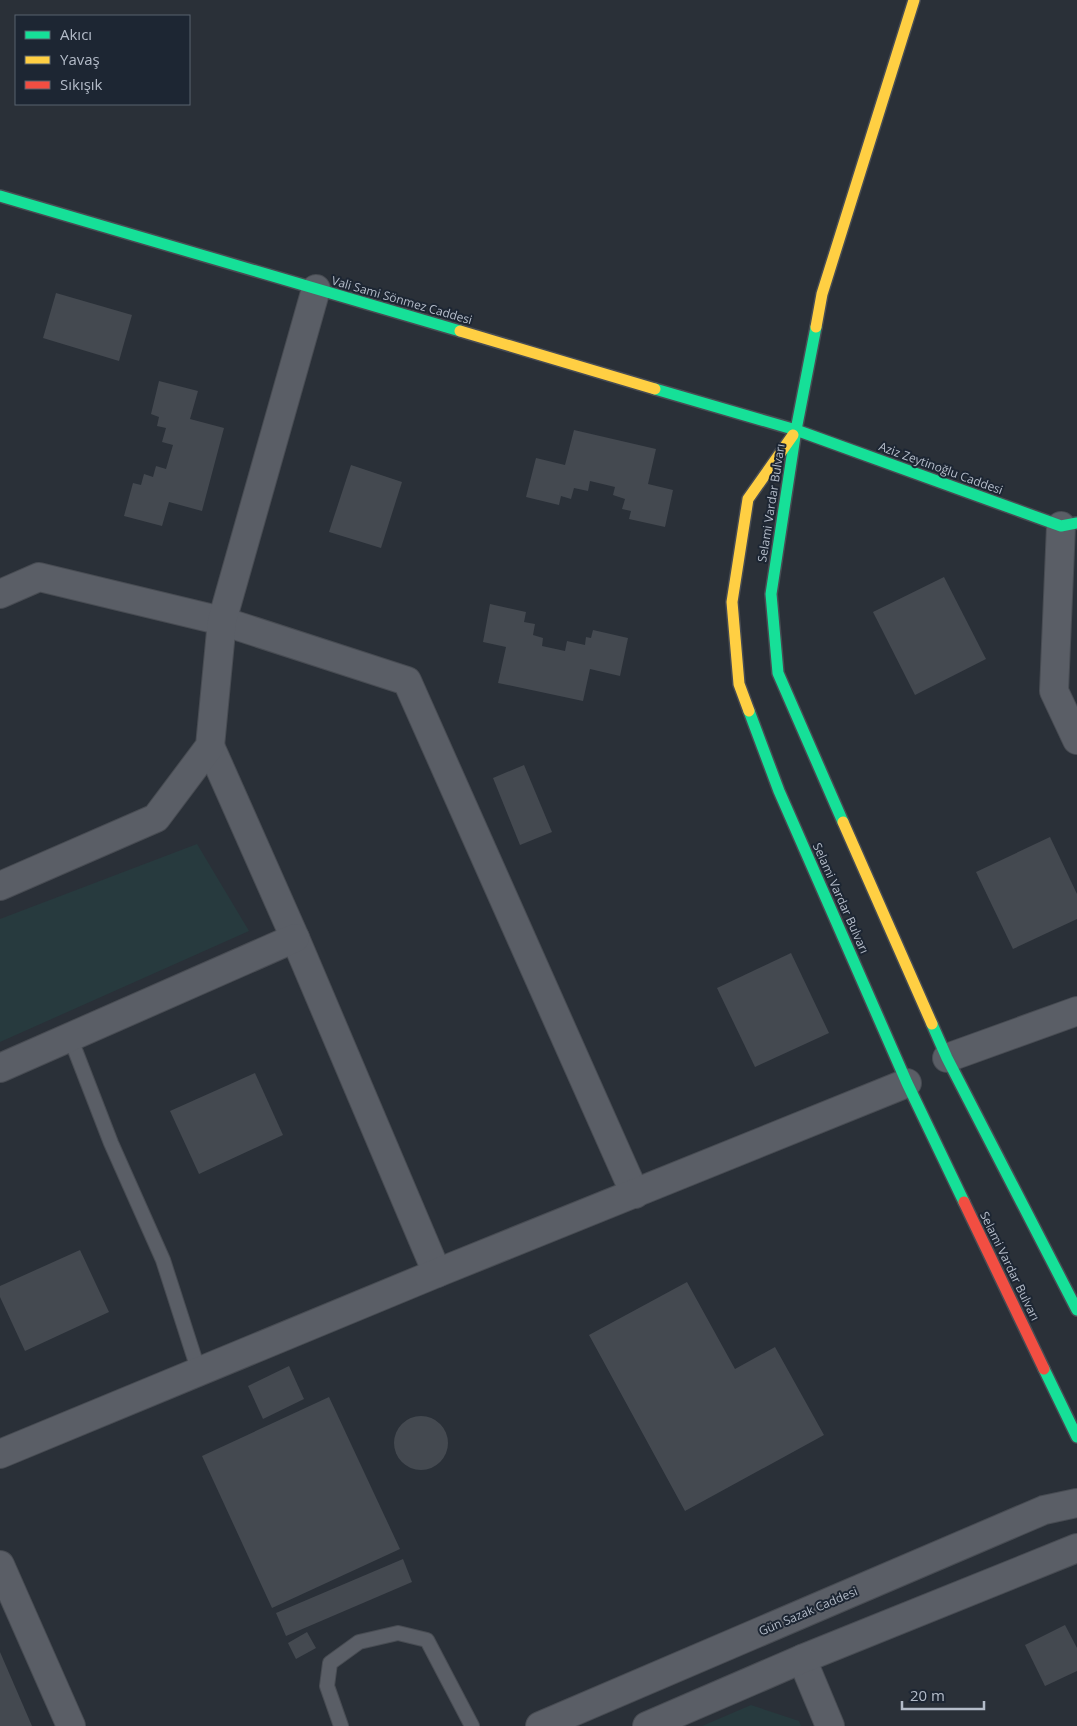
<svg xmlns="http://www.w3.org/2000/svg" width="1077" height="1726" viewBox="0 0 1077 1726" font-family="'Open Sans',sans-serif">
  <rect width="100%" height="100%" fill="#2a3038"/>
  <g fill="#273a3e">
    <path d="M197,844L249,931L0,1042V919Z"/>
    <path d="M751,1705L799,1721L801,1726H702Z"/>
  </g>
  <g fill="#444950">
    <path d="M56,293L132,315L119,361L43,338Z"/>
    <path d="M159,381L198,391L190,419L224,428L202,511L169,502L162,526L124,516L133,483L141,485L144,474L153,477L156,466L166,469L173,445L162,442L166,428L157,426L159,417L151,414Z"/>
    <path d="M574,430L656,449L648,484L673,490L665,527L629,519L631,511L622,509L625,499L613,495L615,487L590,481L588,491L574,488L571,499L561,496L559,505L526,497L536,458L565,465Z"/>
    <path d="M351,465L402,482L381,548L329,532Z"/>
    <path d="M944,577L986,659L915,695L873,612Z"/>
    <path d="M490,604L526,612L524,622L535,624L533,635L543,638L542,646L565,651L567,641L585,645L586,637L591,638L593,630L628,638L620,676L590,669L583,701L498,683L506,647L483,642Z"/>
    <path d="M524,765L552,832L520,845L493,778Z"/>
    <path d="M1050,837L1077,894V919L1013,949L976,872Z"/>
    <path d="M791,953L829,1033L755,1067L717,988Z"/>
    <path d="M255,1073L283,1135L199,1174L170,1111Z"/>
    <path d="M80,1250L109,1312L25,1351L0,1297V1286Z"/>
    <path d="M687,1282L735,1369L775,1347L824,1435L685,1511L589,1335Z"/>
    <path d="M289,1366L304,1399L263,1419L248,1386Z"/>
    <path d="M329,1397L400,1549L272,1608L202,1456Z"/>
    <circle cx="421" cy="1443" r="27"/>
    <path d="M403,1559L412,1582L286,1636L276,1613Z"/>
    <path d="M1065,1625L1077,1648V1671L1045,1686L1025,1645Z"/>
    <path d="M307,1632L316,1648L296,1659L288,1643Z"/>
    <path d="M0,1652L32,1726H0Z"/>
  </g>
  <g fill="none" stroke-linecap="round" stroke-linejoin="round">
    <g stroke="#484c53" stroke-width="16">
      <g id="lane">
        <path d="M70,1037L111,1143L163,1260L199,1372"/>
        <path d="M341,1726L327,1686L330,1663L359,1642L398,1633L427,1640L472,1726"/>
      </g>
    </g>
    <g stroke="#484c53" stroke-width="30">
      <g id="street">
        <path d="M1061,526L1054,691L1077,740"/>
        <path d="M0,594L39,577L222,621L407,681L635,1194"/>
        <path d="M210,746L295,938L437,1273"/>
        <path d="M0,886L156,818L210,746L222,621L316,289"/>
        <path d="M947,1058L1077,1011"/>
        <path d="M0,1068L295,938"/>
        <path d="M0,1454L437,1273L907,1083"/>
        <path d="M0,1565L71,1726"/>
        <path d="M802,1659L830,1726"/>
        <path d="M540,1726L1044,1510L1077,1503"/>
        <path d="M647,1726L802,1659L1077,1548"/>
      </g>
    </g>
    <g stroke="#484c53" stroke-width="14">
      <g id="fast">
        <path d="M0,196L460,331"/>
        <path d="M816,327L796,430L771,594L778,673L843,822"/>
        <path d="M655,389L796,430L1061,526L1077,523"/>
        <path d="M749,711L779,791L907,1083L964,1202"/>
        <path d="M932,1024L947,1058L1077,1310"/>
        <path d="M1044,1369L1077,1437"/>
      </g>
    </g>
    <g stroke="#484c53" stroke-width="14">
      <g id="slow">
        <path d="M816,327L822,294L914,0"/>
        <path d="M460,331L655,389"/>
        <path d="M749,711L739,684L732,602L748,499L793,435"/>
        <path d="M843,822L932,1024"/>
      </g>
    </g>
    <g stroke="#484c53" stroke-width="14">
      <path id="jam" d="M964,1202L1044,1369"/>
    </g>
    <use href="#lane" stroke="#5a5e66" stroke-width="14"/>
    <use href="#street" stroke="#5a5e66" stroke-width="28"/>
    <use href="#fast" stroke="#16e098" stroke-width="11"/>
    <use href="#slow" stroke="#ffcf43" stroke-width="11"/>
    <use href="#jam" stroke="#f24e42" stroke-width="11"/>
  </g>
  <g text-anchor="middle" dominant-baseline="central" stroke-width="4" stroke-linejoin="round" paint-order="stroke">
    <g font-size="12" fill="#b4bcc9" stroke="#1d2633">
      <text transform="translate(402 300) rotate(16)">Vali Sami Sönmez Caddesi</text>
      <text transform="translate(941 468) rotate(20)">Aziz Zeytinoğlu Caddesi</text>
      <text transform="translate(771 503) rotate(-81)">Selami Vardar Bulvarı</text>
      <text transform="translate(841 898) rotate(66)">Selami Vardar Bulvarı</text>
      <text transform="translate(1010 1266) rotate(64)">Selami Vardar Bulvarı</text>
      <text transform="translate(808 1611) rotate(-23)">Gün Sazak Caddesi</text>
    </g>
  </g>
  <rect x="15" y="15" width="175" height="90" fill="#1d2633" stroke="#59626f"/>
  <rect x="25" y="31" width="25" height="8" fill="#16e098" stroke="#59626f"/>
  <text x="60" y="40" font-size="15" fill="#b4bcc9">Akıcı</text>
  <rect x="25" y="56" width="25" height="8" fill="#ffcf43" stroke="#59626f"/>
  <text x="60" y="65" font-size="15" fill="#b4bcc9">Yavaş</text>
  <rect x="25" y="81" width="25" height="8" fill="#f24e42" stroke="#59626f"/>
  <text x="60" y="90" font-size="15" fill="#b4bcc9">Sıkışık</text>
  <path d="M902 1701v8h82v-8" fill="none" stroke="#b4bcc9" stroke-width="2.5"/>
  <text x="910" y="1701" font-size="15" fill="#b4bcc9" stroke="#1d2633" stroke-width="4" paint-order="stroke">20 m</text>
</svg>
